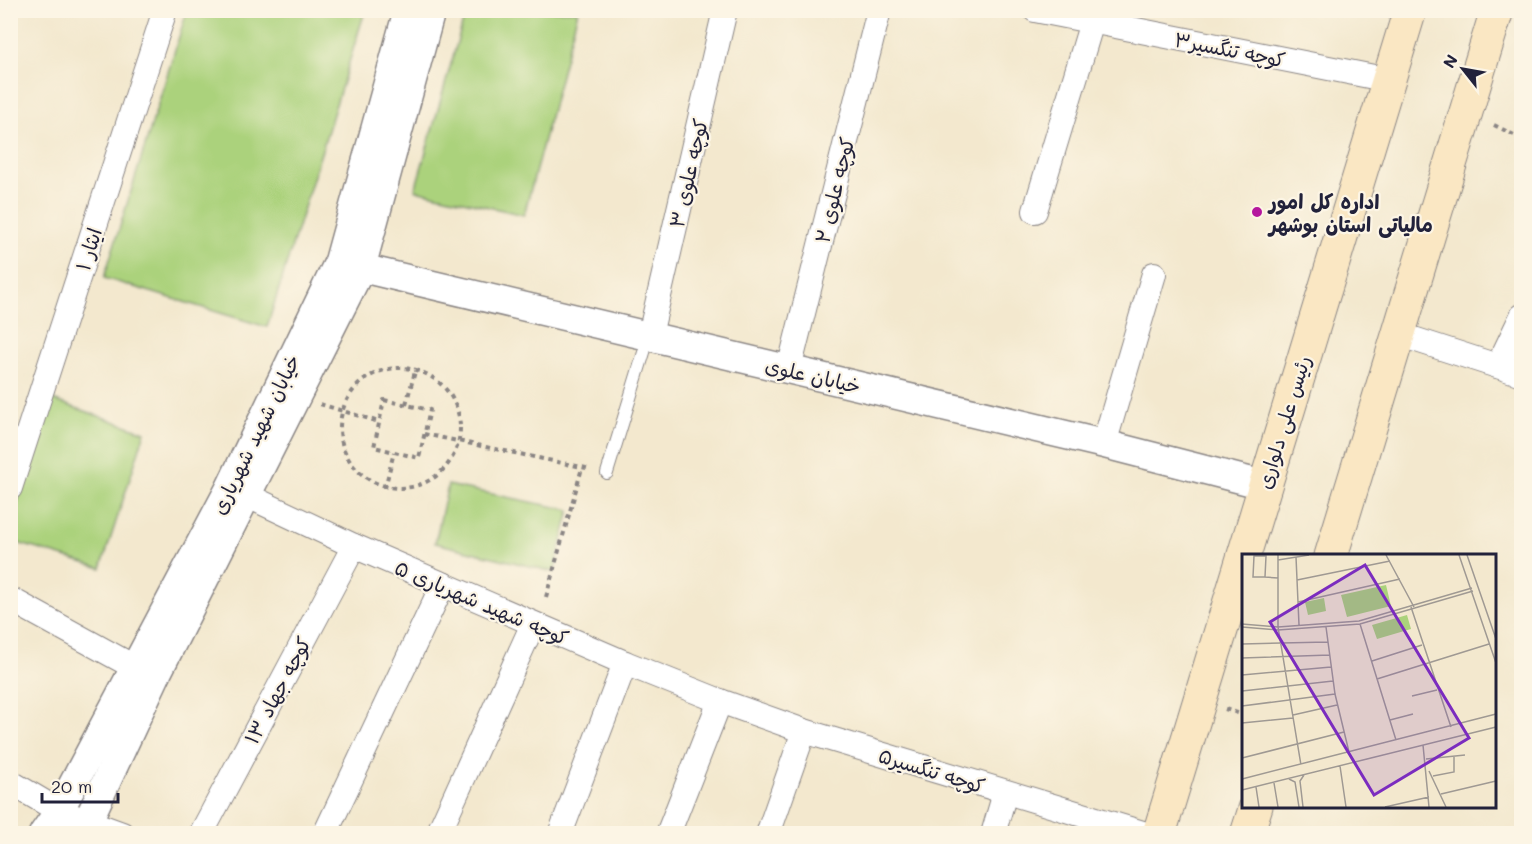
<svg xmlns="http://www.w3.org/2000/svg" width="1532" height="844" viewBox="0 0 1532 844" font-family="Mali,'Playpen Sans Arabic',sans-serif">
  <rect width="100%" height="100%" fill="#fcf5e5"/>
  <filter id="ink" filterUnits="userSpaceOnUse"><feTurbulence type="fractalNoise" baseFrequency=".0167" numOctaves="2"/><feDisplacementMap in="SourceGraphic" scale="12" xChannelSelector="R" yChannelSelector="G"/><feConvolveMatrix kernelMatrix="1 2 1 2 8 2 1 2 1" color-interpolation-filters="sRGB"/></filter>
  <filter id="wash" filterUnits="userSpaceOnUse"><feTurbulence type="fractalNoise" baseFrequency=".008" numOctaves="4" result="noise"/><feDisplacementMap in="SourceGraphic" scale="24" xChannelSelector="R" yChannelSelector="G"/><feGaussianBlur stdDeviation="1.35" result="paint"/><feColorMatrix in="noise" values="0 0 0 0 0 0 0 0 0 0 0 0 0 0 0 0 0 1.4 0 .05"/><feComposite in="paint" operator="in"/></filter>
  <g filter="url(#wash)">
    <rect width="100%" height="100%" fill="#f3e8ce"/>
    <g fill="#abd27c" stroke="#667a5c" stroke-width="1.5">
      <path d="M187,11H365L267,327L104,278Z"/>
      <path d="M466,11H578L524,215L415,190Z"/>
      <path d="M50,399L145,432L101,568L11,541V522Z"/>
      <path d="M448,485L570,510L554,572L435,543Z"/>
    </g>
  </g>
  <g filter="url(#ink)">
    <g fill="none" stroke-linecap="round" stroke-linejoin="round">
      <g stroke="#8a8584" stroke-width="14">
        <path id="service" d="M607,473L649,336"/>
      </g>
      <g stroke="#8a8584" stroke-width="26">
        <g id="minor">
          <path d="M1035,10L1389,80"/>
          <path d="M1035,211L1092,22"/>
          <path d="M1398,334L1522,374"/>
          <path d="M650,335L725,10"/>
          <path d="M1498,366L1522,316"/>
          <path d="M789,369L879,10"/>
          <path d="M1104,444L1154,274"/>
          <path d="M10,488L165,10"/>
          <path d="M248,496L354,546L625,663L720,701L804,731L1146,834"/>
          <path d="M10,599L134,667"/>
          <path d="M10,782L59,811L122,834"/>
          <path d="M201,834L354,546"/>
          <path d="M325,834L443,584"/>
          <path d="M438,834L533,624"/>
          <path d="M560,834L625,663"/>
          <path d="M668,834L720,701"/>
          <path d="M768,834L804,731"/>
          <path d="M993,834L1005,793"/>
        </g>
      </g>
      <g stroke="#8a8584" stroke-width="31">
        <g id="tertiary">
          <path d="M361,268L1104,444L1264,485"/>
          <path d="M43,834L59,811L229,490L339,261L408,10"/>
          <path d="M79,834L87,823L157,673L361,268L431,10"/>
        </g>
      </g>
      <g stroke="#8a8584" stroke-width="35">
        <g id="secondary">
          <path d="M1331,556L1497,10"/>
          <path d="M1159,834L1410,10"/>
          <path d="M1247,834L1256,806"/>
        </g>
      </g>
      <g stroke="#8a8584" stroke-width="4" stroke-dasharray="4.5 4.5" stroke-linecap="butt">
        <path d="M1494,125L1522,139"/>
        <circle cx="400" cy="428" r="60"/>
        <path d="M384,400L430,410L419,458L374,447Z"/>
        <path d="M320,404L379,422"/>
        <path d="M406,404L416,368"/>
        <path d="M424,434L591,469"/>
        <path d="M385,488L394,452"/>
        <path d="M546,597L582,468"/>
        <path d="M1225,709L1244,715"/>
      </g>
      <use href="#service" stroke="#fff" stroke-width="12"/>
      <use href="#minor" stroke="#fff" stroke-width="24"/>
      <use href="#tertiary" stroke="#fff" stroke-width="28"/>
      <use href="#secondary" stroke="#fae7c3" stroke-width="33"/>
    </g>
  </g>
  <circle fill="#b5179e" stroke="#fcf5e5" stroke-width="2" cx="1257" cy="212" r="6"/>
  <g text-anchor="middle" dominant-baseline="central" stroke-width="4.5" stroke-linejoin="round" paint-order="stroke">
    <g font-size="20" fill="#22223b" stroke="#fcf5e5">
      <text transform="translate(1230 49) rotate(11)">کوچه تنگسیر۳</text>
      <text transform="translate(688 173) rotate(-77)">کوچه علوی ۳</text>
      <text transform="translate(834 190) rotate(-76)">کوچه علوی ۲</text>
      <text transform="translate(88 249) rotate(-72)">ایثار ۱</text>
      <text transform="translate(813 375) rotate(13)">خیابان علوی</text>
      <text transform="translate(1283 422) rotate(-73)">رئیس علی دلواری</text>
      <text transform="translate(255 434) rotate(-64)">خیابان شهید شهریاری</text>
      <text transform="translate(482 602) rotate(23)">کوچه شهید شهریاری ۵</text>
      <text transform="translate(277 690) rotate(-62)">کوچه جهاد ۱۳</text>
      <text transform="translate(932 770) rotate(17)">کوچه تنگسیر۵</text>
    </g>
    <g font-size="20" font-weight="bold" fill="#22223b" stroke="#fcf5e5" text-anchor="start">
      <text x="1269" y="201">اداره کل امور<tspan x="1269" dy="23">مالیاتی استان بوشهر</tspan></text>
    </g>
  </g>
  <g transform="translate(1242 554)">
    <rect width="254" height="254" fill="#f3e8ce"/>
    <path d="M144,31L149,52L105,63L99,41ZM82,44L84,57L66,61L63,48ZM165,61L169,75L135,85L130,71Z" fill="#abd27c"/>
    <path fill="none" stroke="#9f9993" stroke-width="1.5" d="M36,1V73L59,211M144,1L172,53M217,1L254,109M225,1L254,85M54,3L57,71M36,6L67,1M23,23H11L12,2H24L23,23L36,24M55,26L148,7M56,48L158,25M169,53L209,173M0,70L36,73L117,67L230,34M118,70L154,186M0,73L36,76L118,70L231,37M84,73L93,140L107,198M0,90L86,88M0,104L88,101M130,107L180,91M0,121L89,113M135,125L247,90M0,137L91,127M170,142L195,136M0,152L93,140M51,161L95,151M148,166L171,160M0,169L51,164M181,191L187,253M0,204L102,178M184,205L223,201M98,212L104,253M187,217L204,253M191,222L212,218V202M0,225L254,160M47,225L53,228L57,253M32,229L36,253M14,233L17,253M0,236L254,173M199,240L254,227M61,253L58,227L62,221M143,253L187,243"/>
    <path fill="#7b2cbf" fill-opacity="0.15" stroke="#7b2cbf" stroke-width="3" d="M123,11L227,184L132,241L28,68Z"/>
    <rect width="254" height="254" fill="none" stroke="#22223b" stroke-width="3"/>
  </g>
  <rect width="1532" height="844" fill="none" stroke="#fcf5e5" stroke-width="36"/>
  <g transform="translate(1463 69) rotate(301)" stroke="#fcf5e5" stroke-width="4.5" paint-order="stroke">
  <path d="M0-4.5L10 22L0 15L-10 22Z" fill="#22223b"/>
  <text y="-9" font-size="16" font-weight="bold" text-anchor="middle" fill="#22223b">N</text>
  </g>
  <path d="M42 793v9h76v-9" fill="none" stroke="#22223b" stroke-width="3"/>
  <text x="51" y="793" font-size="18" fill="#22223b" stroke="#fcf5e5" stroke-width="4.5" paint-order="stroke">20 m</text>
</svg>
